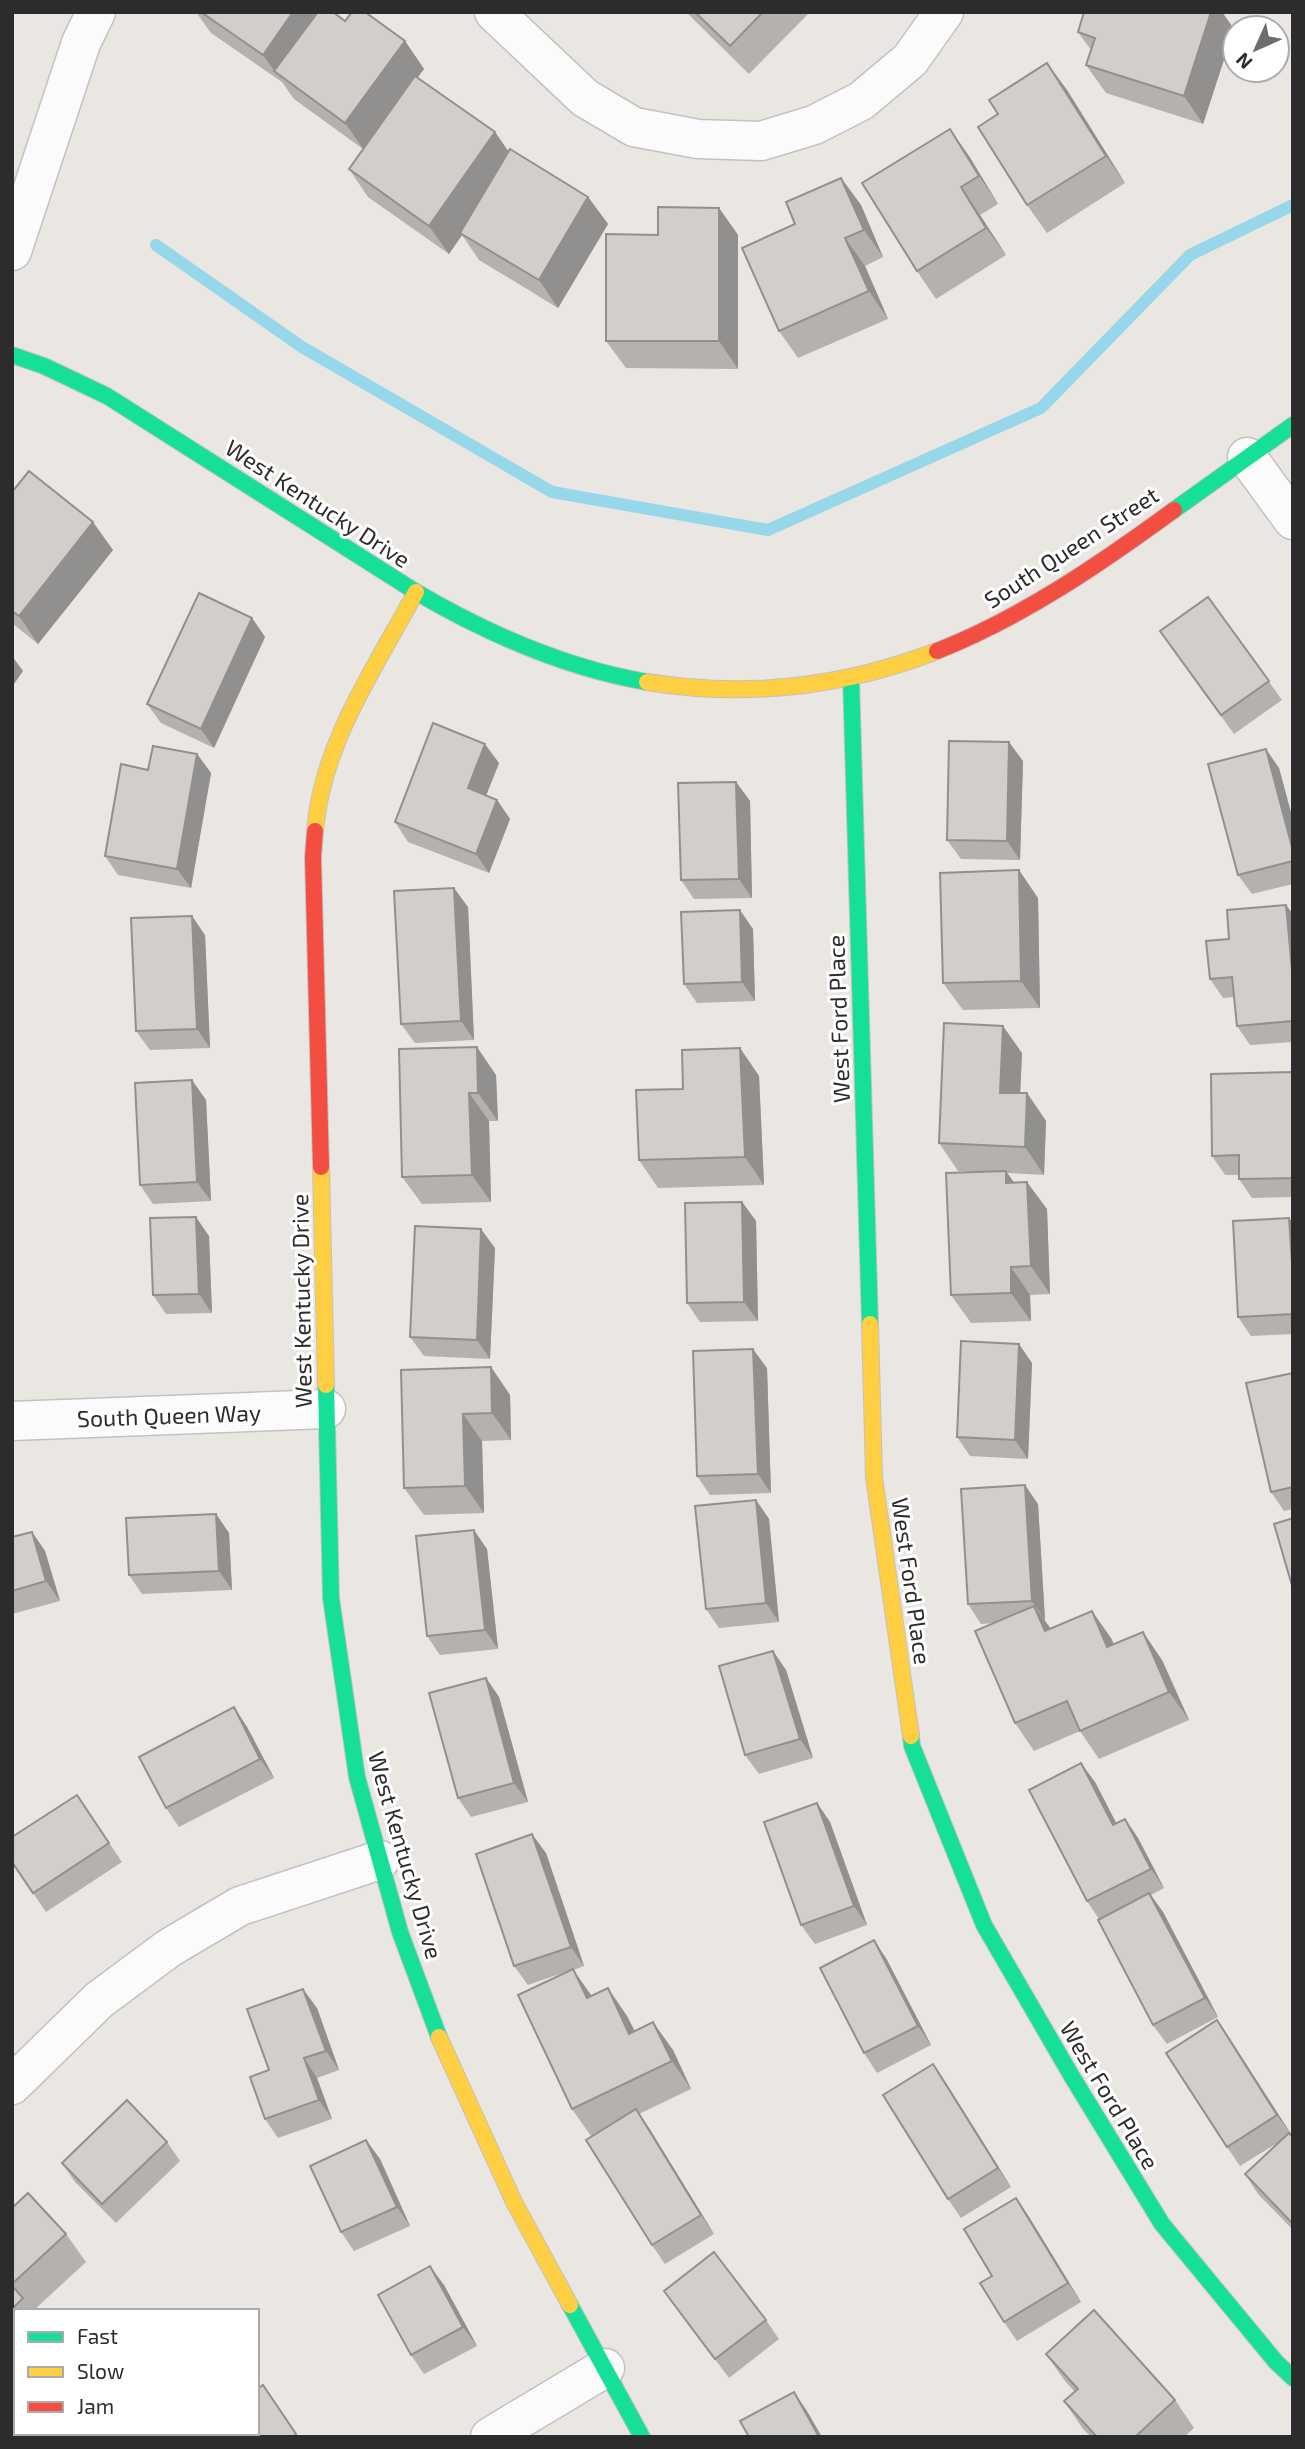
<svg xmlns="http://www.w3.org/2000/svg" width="1305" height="2449" viewBox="0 0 1305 2449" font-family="'Exo 2',sans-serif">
  <rect width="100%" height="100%" fill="#eae6e2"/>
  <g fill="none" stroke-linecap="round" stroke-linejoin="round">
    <path stroke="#97d7ea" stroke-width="12" d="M156,245L302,347L552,492L768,530L1041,408L1190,255L1293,205"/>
    <g stroke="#c3c2c3" stroke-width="41">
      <g id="street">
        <path d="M494,12L585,98L634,127L698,139L761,141L814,125L861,101L910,60L944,12"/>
        <path d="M12,251L81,43L96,12"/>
        <path d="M1247,457L1293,520"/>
        <path d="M12,1421L326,1409"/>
        <path d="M12,2085L99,2000L169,1948L240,1906L380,1860"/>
        <path d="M490,2437L605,2368"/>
      </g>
    </g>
    <g stroke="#c3c2c3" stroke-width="18">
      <g id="fast">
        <path d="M12,355L44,366L107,396L416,592C488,634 564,668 647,682"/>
        <path d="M1174,510L1293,425"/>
        <path d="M851,678L870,1324"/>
        <path d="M326,1385L331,1598L357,1777L400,1932L439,2037"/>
        <path d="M911,1736L912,1746L984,1925L1071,2075L1162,2224L1276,2362L1293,2378"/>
        <path d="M570,2305L642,2437"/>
      </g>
    </g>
    <g stroke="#c3c2c3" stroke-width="18">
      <g id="slow">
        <path d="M647,682C746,698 844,687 937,651"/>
        <path d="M315,831C322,743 375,668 416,592"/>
        <path d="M321,1167L326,1385"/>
        <path d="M870,1324L874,1477L911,1736"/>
        <path d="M439,2037L514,2202L570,2305"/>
      </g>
    </g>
    <g stroke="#c3c2c3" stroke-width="18">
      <g id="jam">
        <path d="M937,651C1023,617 1100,564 1174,510"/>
        <path d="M315,831L313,857L321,1167"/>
      </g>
    </g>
    <use href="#street" stroke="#fcfbfb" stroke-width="38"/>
    <use href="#fast" stroke="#16e098" stroke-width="16"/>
    <use href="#slow" stroke="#ffcf43" stroke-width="16"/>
    <use href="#jam" stroke="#f24e42" stroke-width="16"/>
  </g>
  <g fill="#b4b1af">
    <path d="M196,12H333L345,21L405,41L424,69L417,77L495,132L509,152L588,197L608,224L558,308L479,260L462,235L449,254L368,197L349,169L363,149L294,99L282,82L211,33Z"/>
    <path d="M686,12H810L749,74Z"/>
    <path d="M1084,12H1222L1234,29L1203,124L1106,93L1086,65L1091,50L1078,32Z"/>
    <path d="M1047,63L1067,90L1125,183L1047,233L1027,205L998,114Z"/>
    <path d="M969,156L998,204L980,215L1006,255L936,299L917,271Z"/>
    <path d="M841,178L861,205L883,257L865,266L888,319L798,358L779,331L795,224Z"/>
    <path d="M719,208L738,235V369L626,368L606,341L658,235Z"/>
    <path d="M12,492L113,550L38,644L12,623Z"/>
    <path d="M1208,597L1282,700L1234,734L1160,631Z"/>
    <path d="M252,618L265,637L214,748L161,723L147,704Z"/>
    <path d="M197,754L211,773L191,888L118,875L105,856L148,770Z"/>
    <path d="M1023,761L1020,860L961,859L947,840Z"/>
    <path d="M499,763L486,796L497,800L510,819L489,873L408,842L395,822Z"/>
    <path d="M1279,768L1293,820V884L1252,894L1238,875Z"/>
    <path d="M736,782L750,801L752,898L694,899L681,880Z"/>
    <path d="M1038,898L1040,1008L963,1010L943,983Z"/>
    <path d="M468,907L474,1040L415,1043L401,1024Z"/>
    <path d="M1293,914V1042L1250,1045L1237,1026L1234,997L1223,998L1210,979L1229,939Z"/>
    <path d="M753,929L755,1001L697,1003L684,984Z"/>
    <path d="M205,935L210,1048L150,1050L136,1031Z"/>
    <path d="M740,1048L759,1076L764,1185L658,1188L639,1160L683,1089Z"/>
    <path d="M399,1049L496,1075L498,1121H489L491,1202L422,1204L402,1177Z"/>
    <path d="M1022,1053L1020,1093H1027L1046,1121L1044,1175L1007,1173L1014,1182L1047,1209L1050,1294L1030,1295L1031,1321L971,1323L951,1295L985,1172L958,1171L939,1143Z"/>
    <path d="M1293,1072V1197L1252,1198L1239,1179V1175H1225L1212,1156Z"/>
    <path d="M206,1100L211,1201L153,1204L140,1185Z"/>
    <path d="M742,1202L756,1221L758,1321L700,1322L687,1303Z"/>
    <path d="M1293,1223V1334L1251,1336L1238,1317Z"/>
    <path d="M209,1236L212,1313L166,1314L153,1295Z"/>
    <path d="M495,1248L490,1359L424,1356L410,1337Z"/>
    <path d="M1032,1363L1028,1459L970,1456L957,1437Z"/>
    <path d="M491,1367L510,1395L511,1440L482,1441L484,1513L424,1515L404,1488Z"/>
    <path d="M767,1368L771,1493L710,1495L697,1476Z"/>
    <path d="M1293,1373V1509L1284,1511L1271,1492Z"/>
    <path d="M756,1500L769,1519L779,1622L719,1628L706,1609Z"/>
    <path d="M1038,1504L1045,1620H1044L1050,1628L1111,1638L1114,1645L1162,1660L1189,1720L1099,1759L1080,1731L1034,1751L1015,1723L995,1623L981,1624L968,1604Z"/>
    <path d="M216,1514L229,1533L232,1590L142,1594L129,1575Z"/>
    <path d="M32,1532L45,1551L60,1601L12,1614V1537Z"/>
    <path d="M487,1549L498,1649L440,1655L427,1636Z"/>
    <path d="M773,1651L786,1670L813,1758L759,1774L745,1755Z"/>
    <path d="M486,1678L499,1697L528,1802L471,1817L458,1798Z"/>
    <path d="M234,1707L247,1727L274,1778L179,1827L166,1808Z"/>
    <path d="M1095,1782L1116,1823L1125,1819L1138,1838L1164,1888L1151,1895L1163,1912L1218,2017L1167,2044L1153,2025L1099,1919L1087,1901Z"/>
    <path d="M77,1795L122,1862L46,1912L12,1862Z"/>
    <path d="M817,1803L830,1822L867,1925L815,1944L801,1925Z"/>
    <path d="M546,1853L584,1966L573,1970L592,1996L627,2016L635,2031L673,2050L691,2089L639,2114L649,2128L714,2234L665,2264L652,2245L596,2134L591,2136L572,2109L571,1970L528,1985L514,1966Z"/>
    <path d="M874,1940L887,1960L931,2045L877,2073L864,2053Z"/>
    <path d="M317,2008L339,2070L317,2078L332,2119L278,2138L265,2119L269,2070Z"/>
    <path d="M1230,2039L1293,2137V2230L1258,2194L1245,2174L1282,2140L1240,2166L1227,2147Z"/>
    <path d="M946,2083L1011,2187L961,2218L948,2199Z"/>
    <path d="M366,2140L380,2159L410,2226L354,2251L341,2232Z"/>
    <path d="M167,2142L180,2161L116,2223L75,2182L62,2163Z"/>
    <path d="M1016,2198L1029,2217L1081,2302L1017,2341L1004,2322L992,2276Z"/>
    <path d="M12,2208L66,2234L86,2262L33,2311H16V2351L12,2354Z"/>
    <path d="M444,2285L477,2346L424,2374L411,2355Z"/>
    <path d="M664,2291L766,2320L779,2339L729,2378Z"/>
    <path d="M1046,2354L1175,2400L1194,2428L1184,2437H1091L1083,2429L1064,2401L1075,2392L1065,2381Z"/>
  </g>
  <g fill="#92908e">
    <path d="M293,12H331L275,72L263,55Z"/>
    <path d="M1211,12H1222L1234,29L1203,124L1184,96Z"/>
    <path d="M405,41L424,69L364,150L345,123Z"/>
    <path d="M1047,63L1067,90L1125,183L1106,156Z"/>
    <path d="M950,129L969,156L998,204L979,176Z"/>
    <path d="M495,132L514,160L460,233L462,235L449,254L429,226Z"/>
    <path d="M841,178L861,205L883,257L864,230Z"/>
    <path d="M961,187L980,215L1006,255L986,228Z"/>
    <path d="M588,197L608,224L558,308L539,280Z"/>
    <path d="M719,208L738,235V369L719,341Z"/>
    <path d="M845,238L865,266L888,319L869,291Z"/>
    <path d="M93,522L113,550L38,644L19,616Z"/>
    <path d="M252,618L265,637L214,748L201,729Z"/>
    <path d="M12,656L23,671L12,687Z"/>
    <path d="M1009,742L1023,761L1020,860L1007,841Z"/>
    <path d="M485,744L499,763L481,808L468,788Z"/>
    <path d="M1266,749L1279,768L1293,820V851Z"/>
    <path d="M197,754L211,773L191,888L177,869Z"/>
    <path d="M736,782L750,801L752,898L739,879Z"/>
    <path d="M497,800L510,819L489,873L476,854Z"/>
    <path d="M1019,870L1038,898L1040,1008L1021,981Z"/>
    <path d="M454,888L468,907L474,1040L461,1021Z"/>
    <path d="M1286,905L1293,914V981Z"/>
    <path d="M740,910L753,929L755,1001L742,982Z"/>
    <path d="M192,916L205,935L210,1048L197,1029Z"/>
    <path d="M1003,1026L1022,1053L1019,1120L1000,1093Z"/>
    <path d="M477,1047L496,1075L498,1121L478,1093Z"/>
    <path d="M740,1048L759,1076L764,1185L745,1157Z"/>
    <path d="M192,1080L206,1100L211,1201L197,1182Z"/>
    <path d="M469,1093L489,1121L491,1202L472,1175Z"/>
    <path d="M1027,1093L1046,1121L1044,1175L1025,1147Z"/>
    <path d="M1006,1171L1025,1199L1006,1183Z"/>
    <path d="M1027,1182L1047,1209L1050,1294L1031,1266Z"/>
    <path d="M742,1202L756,1221L758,1321L744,1302Z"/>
    <path d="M196,1217L209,1236L212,1313L199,1294Z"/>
    <path d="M1289,1218L1293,1223V1278Z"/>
    <path d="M481,1229L495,1248L490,1359L477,1340Z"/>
    <path d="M1011,1267L1030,1295L1031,1321L1011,1293Z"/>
    <path d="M1019,1344L1032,1363L1028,1459L1015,1440Z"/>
    <path d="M753,1349L767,1368L771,1493L758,1474Z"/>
    <path d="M491,1367L510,1395L511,1440L492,1413Z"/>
    <path d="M463,1414L482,1441L484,1513L465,1486Z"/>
    <path d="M1025,1485L1038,1504L1045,1620L1032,1601Z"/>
    <path d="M756,1500L769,1519L779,1622L766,1603Z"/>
    <path d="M216,1514L229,1533L232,1590L219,1571Z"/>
    <path d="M474,1530L487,1549L498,1649L485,1630Z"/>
    <path d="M32,1532L45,1551L60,1601L46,1581Z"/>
    <path d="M1034,1606L1054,1633L1045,1631Z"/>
    <path d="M1092,1611L1111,1638L1127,1675L1107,1647Z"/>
    <path d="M1143,1632L1162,1660L1189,1720L1169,1692Z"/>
    <path d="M773,1651L786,1670L813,1758L800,1739Z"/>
    <path d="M486,1678L499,1697L528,1802L514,1783Z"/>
    <path d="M234,1707L247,1727L274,1778L260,1759Z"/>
    <path d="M1081,1763L1095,1782L1127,1844L1113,1825Z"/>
    <path d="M817,1803L830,1822L867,1925L854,1906Z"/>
    <path d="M1125,1819L1138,1838L1164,1888L1151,1869Z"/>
    <path d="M532,1834L546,1853L584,1966L571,1947Z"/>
    <path d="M1149,1893L1163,1912L1218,2017L1205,1998Z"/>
    <path d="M874,1940L887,1960L931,2045L918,2026Z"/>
    <path d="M573,1969L592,1997L587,1998Z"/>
    <path d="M608,1988L627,2016L649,2061L629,2034Z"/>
    <path d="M303,1989L317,2008L339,2070L326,2051Z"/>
    <path d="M1217,2020L1230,2039L1291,2134L1277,2115Z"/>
    <path d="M653,2022L673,2050L691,2089L672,2061Z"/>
    <path d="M304,2058L317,2078L332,2119L319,2100Z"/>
    <path d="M933,2064L946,2083L1011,2187L998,2168Z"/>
    <path d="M636,2109L649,2128L714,2234L701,2215Z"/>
    <path d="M366,2140L380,2159L410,2226L397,2207Z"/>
    <path d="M1016,2198L1029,2217L1081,2302L1068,2283Z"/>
    <path d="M430,2266L444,2285L477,2346L463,2327Z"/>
    <path d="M794,2392L807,2411L822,2437H819Z"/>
  </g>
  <g fill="#d1cecb" stroke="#92908e" stroke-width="2">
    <path d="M201,12H293L263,55Z"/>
    <path d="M318,12H333L345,21L352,12H365L405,41L345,123L274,71Z"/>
    <path d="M695,12H763L730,46Z"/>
    <path d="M1084,12H1211L1184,96L1086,65L1095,38L1078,32Z"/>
    <path d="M1047,63L1106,156L1027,205L978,127L998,114L989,100Z"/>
    <path d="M415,76L495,132L429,226L349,169Z"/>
    <path d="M950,129L979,176L961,187L986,228L917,271L862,183Z"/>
    <path d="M510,149L588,197L539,280L460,233Z"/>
    <path d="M841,178L864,230L845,238L869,291L779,331L742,248L795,224L786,202Z"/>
    <path d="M658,207L719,208V341H606V234L658,235Z"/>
    <path d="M29,471L93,522L19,616L12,611V492Z"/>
    <path d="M199,593L252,618L201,729L147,704Z"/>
    <path d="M1208,597L1269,681L1221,715L1160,631Z"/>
    <path d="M433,723L485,744L468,788L497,800L476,854L395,822Z"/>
    <path d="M949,741L1009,742L1007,841L947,840Z"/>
    <path d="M153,746L197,754L177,869L105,856L121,764L148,770Z"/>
    <path d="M1266,749L1293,851V861L1238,875L1208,764Z"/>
    <path d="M736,782L739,879L681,880L678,783Z"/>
    <path d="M1019,870L1021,981L943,983L940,873Z"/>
    <path d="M454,888L461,1021L401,1024L394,891Z"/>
    <path d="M1286,905L1293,981V1021L1237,1026L1232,977L1210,979L1206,941L1229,939L1227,910Z"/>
    <path d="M740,910L742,982L684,984L681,912Z"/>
    <path d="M192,916L197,1029L136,1031L131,918Z"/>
    <path d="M944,1023L1003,1026L1000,1093H1027L1025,1147L939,1143Z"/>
    <path d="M477,1047L478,1093H469L472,1175L402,1177L399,1049Z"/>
    <path d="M740,1048L745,1157L639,1160L636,1090L683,1089L682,1050Z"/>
    <path d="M1293,1072V1178L1239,1179V1155L1212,1156L1211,1074Z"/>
    <path d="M192,1080L197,1182L140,1185L135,1083Z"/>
    <path d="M1006,1171V1183L1027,1182L1031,1266L1011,1267V1293L951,1295L946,1173Z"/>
    <path d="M742,1202L744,1302L687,1303L685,1203Z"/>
    <path d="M196,1217L199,1294L153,1295L150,1218Z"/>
    <path d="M1289,1218L1293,1278V1314L1238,1317L1233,1221Z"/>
    <path d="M415,1226L481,1229L477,1340L410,1337Z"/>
    <path d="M961,1341L1019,1344L1015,1440L957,1437Z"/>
    <path d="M753,1349L758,1474L697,1476L693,1351Z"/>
    <path d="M491,1367L492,1413L463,1414L465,1486L404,1488L401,1370Z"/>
    <path d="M1293,1373V1487L1271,1492L1246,1383Z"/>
    <path d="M1025,1485L1032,1601L968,1604L961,1489Z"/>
    <path d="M756,1500L766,1603L706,1609L695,1506Z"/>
    <path d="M216,1514L219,1571L129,1575L126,1518Z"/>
    <path d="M1293,1518V1589L1274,1524Z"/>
    <path d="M474,1530L485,1630L427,1636L416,1536Z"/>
    <path d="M32,1532L46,1581L12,1591V1537Z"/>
    <path d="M1034,1606L1045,1631L1092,1611L1107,1647L1143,1632L1169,1692L1080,1731L1067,1701L1015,1723L975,1631Z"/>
    <path d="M773,1651L800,1739L745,1755L719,1666Z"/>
    <path d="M486,1678L514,1783L458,1798L429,1693Z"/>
    <path d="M234,1707L260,1759L166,1808L139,1757Z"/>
    <path d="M1081,1763L1113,1825L1125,1819L1151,1869L1087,1901L1029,1790Z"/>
    <path d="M77,1795L109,1843L33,1893L12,1862V1837Z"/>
    <path d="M817,1803L854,1906L801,1925L764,1822Z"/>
    <path d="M532,1834L571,1947L514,1966L476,1854Z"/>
    <path d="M1149,1893L1205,1998L1153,2025L1098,1920Z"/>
    <path d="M874,1940L918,2026L864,2053L820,1968Z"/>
    <path d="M573,1969L587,1998L608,1988L629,2034L653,2022L672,2061L572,2109L518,1995Z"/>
    <path d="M303,1989L326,2051L304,2058L319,2100L265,2119L250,2077L269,2070L247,2009Z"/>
    <path d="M1217,2020L1277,2115L1227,2147L1166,2053Z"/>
    <path d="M933,2064L998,2168L948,2199L883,2095Z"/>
    <path d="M127,2100L167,2142L102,2204L62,2163Z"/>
    <path d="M636,2109L701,2215L652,2245L586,2140Z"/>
    <path d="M1289,2133L1293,2137V2224L1245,2174Z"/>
    <path d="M366,2140L397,2207L341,2232L310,2166Z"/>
    <path d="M28,2193L66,2234L12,2284V2208Z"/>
    <path d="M1016,2198L1068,2283L1004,2322L980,2283L992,2276L964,2229Z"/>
    <path d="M714,2252L766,2320L715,2359L664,2291Z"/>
    <path d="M430,2266L463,2327L411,2355L378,2295Z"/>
    <path d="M12,2286L23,2298L12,2309Z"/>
    <path d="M1094,2310L1175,2400L1135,2437H1097L1064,2401L1078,2389L1046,2354Z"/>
    <path d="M263,2385L296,2434L293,2437H186L191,2433H257V2389Z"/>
    <path d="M794,2392L819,2437H749L740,2421Z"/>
  </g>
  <g text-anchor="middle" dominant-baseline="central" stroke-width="6" stroke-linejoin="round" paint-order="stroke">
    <g font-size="23" fill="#2c2c2c" stroke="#fff">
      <text transform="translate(318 503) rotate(33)">West Kentucky Drive</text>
      <text transform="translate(1071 547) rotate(-33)">South Queen Street</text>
      <text transform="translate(838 1019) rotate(-92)">West Ford Place</text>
      <text transform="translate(301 1301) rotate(-91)">West Kentucky Drive</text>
      <text transform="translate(169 1415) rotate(-2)">South Queen Way</text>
      <text transform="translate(912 1581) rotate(82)">West Ford Place</text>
      <text transform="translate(406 1855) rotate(74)">West Kentucky Drive</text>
      <text transform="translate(1110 2095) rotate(59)">West Ford Place</text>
    </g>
  </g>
  <rect width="1305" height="2449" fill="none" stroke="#2c2c2c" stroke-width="28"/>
  <rect x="14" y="2309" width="245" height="126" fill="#ffffff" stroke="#ababab" stroke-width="2"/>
  <rect x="28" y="2332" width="35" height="10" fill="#16e098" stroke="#ababab" stroke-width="2"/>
  <text x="77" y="2344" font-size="21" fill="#2c2c2c">Fast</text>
  <rect x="28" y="2367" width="35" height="10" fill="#ffcf43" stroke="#ababab" stroke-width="2"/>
  <text x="77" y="2379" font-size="21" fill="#2c2c2c">Slow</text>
  <rect x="28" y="2402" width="35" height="10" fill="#f24e42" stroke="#ababab" stroke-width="2"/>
  <text x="77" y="2414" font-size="21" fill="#2c2c2c">Jam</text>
  <g transform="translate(1256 49) rotate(225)"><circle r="33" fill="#ffffff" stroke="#ababab" stroke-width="2"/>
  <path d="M0-5L12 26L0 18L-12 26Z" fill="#6e6d6c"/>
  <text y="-10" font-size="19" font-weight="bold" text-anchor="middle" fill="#2c2c2c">N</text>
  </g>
</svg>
